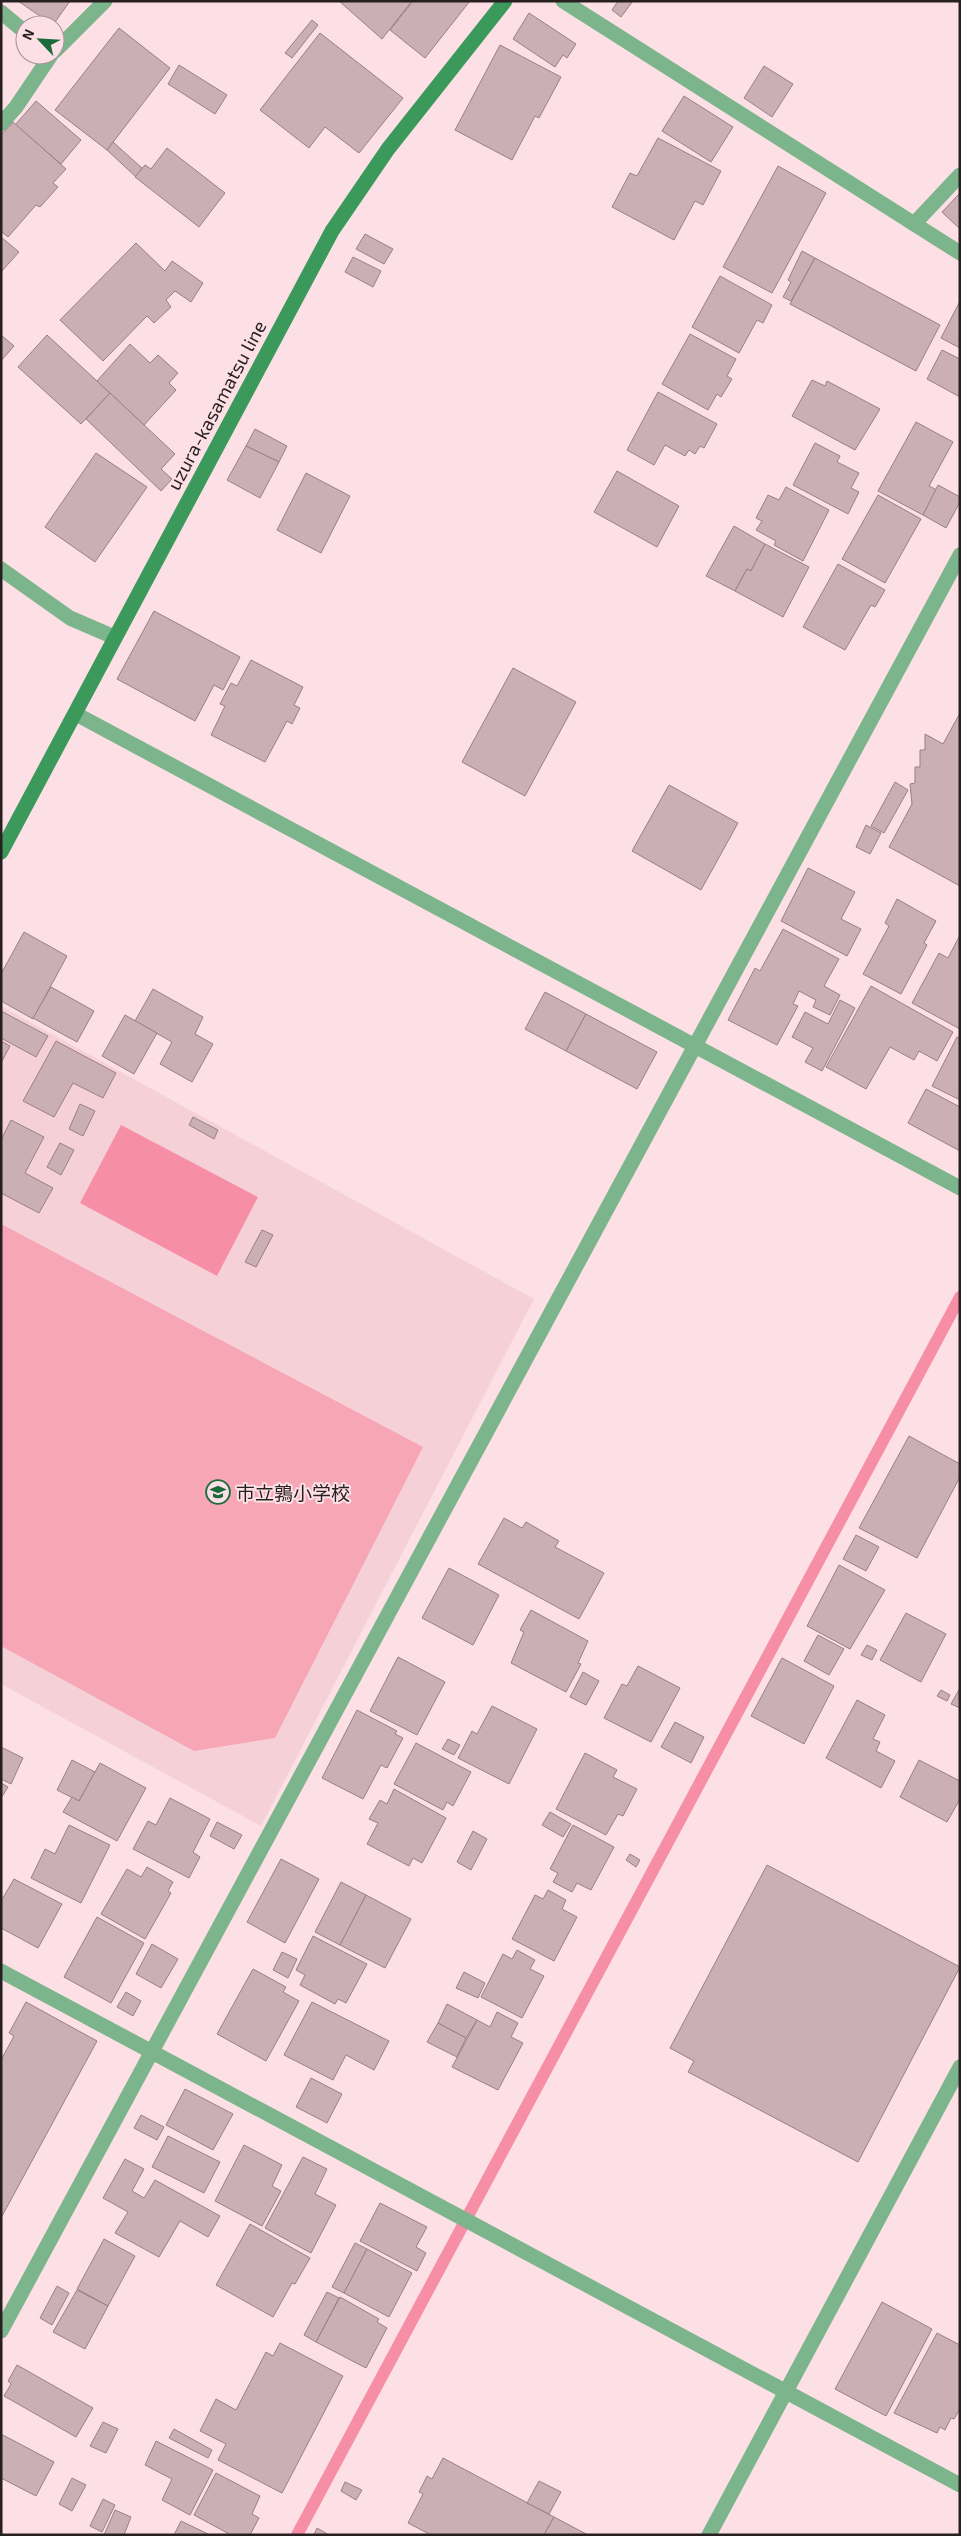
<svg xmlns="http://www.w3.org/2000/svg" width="961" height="2536" viewBox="0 0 961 2536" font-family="'Exo 2','Noto Sans JP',sans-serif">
  <rect width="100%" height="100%" fill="#fce0e5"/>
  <path fill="#f5d1d7" d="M1,1006L534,1299L261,1826L1,1684Z"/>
  <path fill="#f6a6b5" d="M1,1224L423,1447L275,1738L194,1751L1,1646Z"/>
  <path fill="#f68fa5" d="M121,1125L258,1197L217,1276L80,1203Z"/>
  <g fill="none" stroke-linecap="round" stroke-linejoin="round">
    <path stroke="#f68fa5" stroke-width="12" d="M297,2535L960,1297"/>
  </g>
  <g fill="#caafb4" stroke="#998085">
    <path d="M18,1H70L53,25Z"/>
    <path d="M339,1H412L382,39Z"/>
    <path d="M413,1H470L425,58L390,30Z"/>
    <path d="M618,1H633L621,17L612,10Z"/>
    <path d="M529,13L576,44L567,58L563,55L555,67L513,39Z"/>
    <path d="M312,20L318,25L292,58L285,53Z"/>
    <path d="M119,28L170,68L107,150L55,110Z"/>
    <path d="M320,33L403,98L359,153L325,127L309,148L260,110Z"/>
    <path d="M500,45L561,77L539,118L535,116L512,160L455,130Z"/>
    <path d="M179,65L227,95L215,114L168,84Z"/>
    <path d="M764,66L793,84L772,117L744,98Z"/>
    <path d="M684,96L733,127L711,162L662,131Z"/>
    <path d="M36,101L81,140L61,164L15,125Z"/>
    <path d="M13,122L66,169L53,183L58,187L40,207L36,205L8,237L1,231V135Z"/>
    <path d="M658,138L721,171L703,205L695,201L674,240L612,207L630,173L637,176Z"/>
    <path d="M113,142L142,168L136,177L107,150Z"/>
    <path d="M167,148L225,193L199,227L135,177L145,165L151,169Z"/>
    <path d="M778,166L826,193L772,293L723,267Z"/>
    <path d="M960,193V229L942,212Z"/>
    <path d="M365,234L393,249L384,264L356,249Z"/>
    <path d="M1,237L19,252L1,272Z"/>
    <path d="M136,243L165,271L172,261L203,283L191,302L175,291L166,300L171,307L154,323L147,316L103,361L60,320Z"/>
    <path d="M802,251L815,258L791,301L783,297L791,282L788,280Z"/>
    <path d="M353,257L381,271L373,287L345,272Z"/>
    <path d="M815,258L940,325L916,371L790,304Z"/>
    <path d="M720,276L772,305L763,323L757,320L739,353L692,327Z"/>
    <path d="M960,301V348L941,338Z"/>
    <path d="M690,334L736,359L727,376L732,379L721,397L717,394L708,410L662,384Z"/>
    <path d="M1,335L14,346L1,361Z"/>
    <path d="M47,335L110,393L81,424L18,367Z"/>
    <path d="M130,344L150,363L158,355L178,373L169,383L176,390L144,425L97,381Z"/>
    <path d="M942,350L960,359V397L927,379Z"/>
    <path d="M812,380L825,386L827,381L880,409L855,450L792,416Z"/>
    <path d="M658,392L717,424L704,448L700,446L695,454L689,450L685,456L665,445L654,465L627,450Z"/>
    <path d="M110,393L175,454L161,469L172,479L161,491L86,419Z"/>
    <path d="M916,422L953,442L929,486L937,490L923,515L878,491Z"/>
    <path d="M255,429L287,446L279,462L246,446Z"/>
    <path d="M815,443L840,456L837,462L859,473L851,488L859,492L848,514L793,485Z"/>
    <path d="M246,446L279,462L260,498L227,480Z"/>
    <path d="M96,453L147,487L95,562L45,527Z"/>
    <path d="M617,471L679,506L657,547L594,512Z"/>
    <path d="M306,473L350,496L321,553L277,530Z"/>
    <path d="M938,485L960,497V502L946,528L923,515Z"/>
    <path d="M786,487L829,510L803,561L774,545L776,541L756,530L762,521L756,518L768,495L779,500Z"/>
    <path d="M878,495L921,519L885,583L842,559Z"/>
    <path d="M734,526L765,544L751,571L747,569L735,591L706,576Z"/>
    <path d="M765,544L809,567L783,617L735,591L747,569L751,571Z"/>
    <path d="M838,564L885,590L875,607L871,605L845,650L803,627Z"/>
    <path d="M154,611L240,657L223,690L214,685L195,721L117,679Z"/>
    <path d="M251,660L303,687L294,705L300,708L292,724L287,721L265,762L211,735L225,706L220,704L231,683L237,686Z"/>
    <path d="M513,668L576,702L525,796L462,762Z"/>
    <path d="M960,713V886L889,847L912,804L910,784L915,783V767H920V750H925V734L943,744Z"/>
    <path d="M895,782L908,790L884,833L871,826Z"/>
    <path d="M669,785L738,823L701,890L632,851Z"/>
    <path d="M866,825L881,833L870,854L856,847Z"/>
    <path d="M808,868L855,892L841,919L861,929L847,956L781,921Z"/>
    <path d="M897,899L936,921L924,943L927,945L901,994L863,974L889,926L885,923Z"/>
    <path d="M783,929L839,959L824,986L840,995L830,1015L813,1007L816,1000L799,991L793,1004L798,1006L777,1045L728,1020L755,968L760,971Z"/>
    <path d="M24,932L67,956L33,1019L1,1001V974Z"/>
    <path d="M960,935V1029L912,1003L939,953L948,958Z"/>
    <path d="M871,986L953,1032L937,1061L919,1051L914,1060L890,1047L866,1089L826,1067Z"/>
    <path d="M51,987L94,1011L77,1042L33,1018Z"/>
    <path d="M153,989L203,1017L195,1034L213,1044L192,1082L160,1064L172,1042L135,1021Z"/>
    <path d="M545,992L586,1014L566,1051L525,1029Z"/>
    <path d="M840,1000L855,1008L822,1071L805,1062L813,1048L792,1037L805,1012L828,1024Z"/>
    <path d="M1,1011L48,1036L36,1057L1,1038Z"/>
    <path d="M586,1014L657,1052L637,1089L566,1051Z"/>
    <path d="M125,1015L157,1033L134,1074L102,1056Z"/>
    <path d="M957,1037L960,1038V1100L932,1086Z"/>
    <path d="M1,1041L10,1046L1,1063Z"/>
    <path d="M56,1041L116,1073L103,1098L73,1083L54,1117L23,1101Z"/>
    <path d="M926,1089L960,1107V1151L908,1123Z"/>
    <path d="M80,1104L95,1111L83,1136L69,1129Z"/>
    <path d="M193,1117L218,1130L214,1139L189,1125Z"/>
    <path d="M11,1120L44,1137L25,1173L53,1188L39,1213L1,1193V1140Z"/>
    <path d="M60,1143L74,1150L61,1175L47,1167Z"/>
    <path d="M262,1230L273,1235L256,1267L245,1262Z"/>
    <path d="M909,1436L960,1464V1477L917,1558L859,1528Z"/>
    <path d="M504,1518L522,1528L526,1522L559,1541L555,1547L604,1573L579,1619L478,1564Z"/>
    <path d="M856,1535L879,1547L866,1571L843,1559Z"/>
    <path d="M839,1565L885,1590L850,1649L807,1626Z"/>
    <path d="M449,1568L499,1595L473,1645L422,1618Z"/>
    <path d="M531,1610L588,1641L578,1663L581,1664L566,1692L511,1663L524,1632L520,1630Z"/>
    <path d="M906,1613L946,1634L921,1682L880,1660Z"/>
    <path d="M818,1635L844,1649L829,1675L804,1661Z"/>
    <path d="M867,1645L877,1650L872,1660L861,1655Z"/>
    <path d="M398,1657L445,1682L417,1735L370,1711Z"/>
    <path d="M782,1658L834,1686L804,1744L751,1716Z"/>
    <path d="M638,1666L680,1688L651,1742L604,1718L622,1684L627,1686Z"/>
    <path d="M583,1672L599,1681L586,1705L570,1697Z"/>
    <path d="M960,1688V1708L951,1704Z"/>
    <path d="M941,1690L950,1695L947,1701L937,1696Z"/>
    <path d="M857,1700L885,1715L873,1739L880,1742L876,1751L895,1761L881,1788L826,1758Z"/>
    <path d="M492,1706L537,1729L509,1784L458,1758L472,1731L477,1734Z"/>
    <path d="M357,1710L397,1731L395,1734L403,1738L387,1768L381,1765L363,1799L322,1778Z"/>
    <path d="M675,1722L704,1737L691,1763L661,1747Z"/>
    <path d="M448,1739L460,1745L454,1755L442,1749Z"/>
    <path d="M416,1743L471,1772L453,1806L447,1802L443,1810L394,1784Z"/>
    <path d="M1,1747L23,1758L11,1784L1,1779Z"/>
    <path d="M585,1753L617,1770L613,1777L637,1789L623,1816L618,1814L606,1835L556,1809Z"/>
    <path d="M72,1760L95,1772L79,1801L57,1790Z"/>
    <path d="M919,1760L960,1781V1799L947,1822L900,1797Z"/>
    <path d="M100,1763L146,1788L117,1841L63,1812L72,1797L79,1801Z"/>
    <path d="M1,1783L8,1787L1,1798Z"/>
    <path d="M394,1789L446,1818L422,1863L413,1858L409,1866L367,1844L378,1823L369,1819L380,1800L387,1804Z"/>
    <path d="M170,1798L210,1819L193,1852L200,1857L189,1878L133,1849L148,1821L156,1825Z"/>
    <path d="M550,1812L571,1824L563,1837L542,1825Z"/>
    <path d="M217,1822L242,1835L234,1849L210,1836Z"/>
    <path d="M69,1825L110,1845L81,1903L31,1878L45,1849L55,1854Z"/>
    <path d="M573,1825L614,1847L591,1890L577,1883L572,1892L553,1882L558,1873L550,1869Z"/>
    <path d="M473,1831L487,1839L471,1870L457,1862Z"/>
    <path d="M630,1854L640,1860L636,1867L626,1860Z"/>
    <path d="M281,1859L319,1879L285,1943L247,1922Z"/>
    <path d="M767,1865L960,1967L858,2162L688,2072L694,2061L670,2048Z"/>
    <path d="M147,1867L173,1882L168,1891L171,1893L145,1939L101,1914L127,1869L141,1877Z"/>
    <path d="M14,1879L62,1904L38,1948L1,1928V1901Z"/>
    <path d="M341,1882L366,1895L340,1945L315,1932Z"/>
    <path d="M548,1890L566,1900L562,1909L577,1917L554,1961L512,1939L535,1895L543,1899Z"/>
    <path d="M366,1895L411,1919L385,1968L340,1945Z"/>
    <path d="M97,1917L144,1943L111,2003L64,1977Z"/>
    <path d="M313,1936L367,1964L346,2003L338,1999L335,2004L300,1985L305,1975L296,1970Z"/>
    <path d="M152,1944L178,1959L161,1988L136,1974Z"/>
    <path d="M517,1950L535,1960L530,1969L544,1976L522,2018L481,1997L503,1954L512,1959Z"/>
    <path d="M282,1952L297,1959L288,1978L273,1970Z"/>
    <path d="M253,1969L286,1987L283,1992L299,2001L266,2061L217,2034Z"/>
    <path d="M464,1972L485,1983L478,1998L456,1988Z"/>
    <path d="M126,1992L141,2001L133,2016L117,2007Z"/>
    <path d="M26,2002L97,2041L1,2218V2060L14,2036L9,2033Z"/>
    <path d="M312,2002L389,2041L374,2070L346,2055L333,2080L284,2055Z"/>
    <path d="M447,2004L477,2020L466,2038L438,2023Z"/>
    <path d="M497,2012L518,2023L511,2037L523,2043L498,2090L452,2067L477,2020L490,2027Z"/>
    <path d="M438,2023L466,2038L457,2057L427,2042Z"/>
    <path d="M311,2078L342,2094L327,2123L296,2107Z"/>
    <path d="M185,2089L233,2114L213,2150L166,2125Z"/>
    <path d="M141,2115L164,2127L157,2140L134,2128Z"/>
    <path d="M168,2136L220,2162L204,2193L152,2167Z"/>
    <path d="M244,2145L282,2165L272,2186L281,2191L262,2226L215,2201Z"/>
    <path d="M303,2157L327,2169L315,2194L336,2205L311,2253L265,2228Z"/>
    <path d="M125,2159L144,2169L132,2191L144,2198L155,2180L220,2216L208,2237L180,2221L159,2257L115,2233L128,2212L103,2198Z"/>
    <path d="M380,2203L427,2227L416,2247L426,2253L417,2271L360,2241Z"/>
    <path d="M250,2224L310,2258L295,2284L292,2283L273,2317L216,2285Z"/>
    <path d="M104,2239L135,2256L108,2306L77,2289Z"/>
    <path d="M355,2243L367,2249L344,2293L332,2287Z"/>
    <path d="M367,2249L412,2273L389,2317L344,2293Z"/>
    <path d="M57,2286L69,2293L52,2325L40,2318Z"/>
    <path d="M77,2290L108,2306L85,2349L53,2332Z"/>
    <path d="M327,2292L339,2298L316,2342L304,2335Z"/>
    <path d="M340,2297L379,2319L377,2322L387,2328L366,2368L316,2342Z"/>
    <path d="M882,2302L932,2329L886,2416L835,2389Z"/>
    <path d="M937,2333L960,2345V2409L954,2419L951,2418L945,2430L940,2427L937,2433L894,2413Z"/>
    <path d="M280,2343L343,2376L282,2493L218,2460L226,2444L200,2431L216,2399L236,2410L266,2352L273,2356Z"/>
    <path d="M17,2365L93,2408L76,2437L4,2396L11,2384L8,2381Z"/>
    <path d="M103,2422L118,2429L106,2453L90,2446Z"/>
    <path d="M174,2429L212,2450L208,2458L169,2438Z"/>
    <path d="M1,2434L54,2462L36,2496L1,2478Z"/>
    <path d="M156,2441L213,2470L190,2515L162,2500L172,2479L145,2465Z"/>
    <path d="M443,2458L554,2517L544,2535H431L408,2523L423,2494L419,2492L427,2476L432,2479Z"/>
    <path d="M216,2473L260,2496L252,2514L259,2518L250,2535H231L194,2515Z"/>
    <path d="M72,2478L86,2485L72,2511L59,2504Z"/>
    <path d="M539,2481L561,2492L549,2514L527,2503Z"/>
    <path d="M345,2482L362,2490L356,2500L341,2491Z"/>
    <path d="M103,2499L115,2505L102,2532L90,2526Z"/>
    <path d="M115,2510L131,2517L124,2535H104Z"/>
    <path d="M554,2517L588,2535H544Z"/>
    <path d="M181,2521L210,2535H174Z"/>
    <path d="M317,2528L329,2535H314Z"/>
  </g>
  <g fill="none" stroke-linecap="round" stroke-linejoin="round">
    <g stroke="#7cb48b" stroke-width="15">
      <path d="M563,1L960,253"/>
      <path d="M1,12L25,32"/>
      <path d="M55,51L105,1"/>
      <path d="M1,124L16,107L51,55"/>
      <path d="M914,224L960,175"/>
      <path d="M1,569L70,618L114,637"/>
      <path d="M76,714L960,1188"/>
      <path d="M1,1971L960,2485"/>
      <path d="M1,2331L960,555"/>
      <path d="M709,2535L960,2067"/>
    </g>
    <path stroke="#3c995c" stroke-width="15" d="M1,852L332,231L388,149L505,1"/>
  </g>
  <defs>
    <g id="school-ring" transform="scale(1.25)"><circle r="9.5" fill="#fce0e5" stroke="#1b6a3a" stroke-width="1.5"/><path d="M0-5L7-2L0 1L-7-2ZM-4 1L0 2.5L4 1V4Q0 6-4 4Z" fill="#1b6a3a"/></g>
  </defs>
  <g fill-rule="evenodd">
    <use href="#school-ring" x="218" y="1492"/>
  </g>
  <g text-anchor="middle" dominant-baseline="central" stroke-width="4" stroke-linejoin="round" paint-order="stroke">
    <g font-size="19" fill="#281f20" stroke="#fce0e5">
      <text transform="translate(216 405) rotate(-62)">uzura-kasamatsu line</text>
    </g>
    <g font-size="19" fill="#281f20" stroke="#fce0e5" text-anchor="start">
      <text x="236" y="1492">市立鶉小学校</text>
    </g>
  </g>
  <rect width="961" height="2536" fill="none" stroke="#281f20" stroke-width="5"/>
  <g transform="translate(40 40) rotate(295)"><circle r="24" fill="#fce0e5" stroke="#a79396"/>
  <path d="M0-4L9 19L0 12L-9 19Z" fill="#1b6a3a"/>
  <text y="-8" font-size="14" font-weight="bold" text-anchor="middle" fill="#281f20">N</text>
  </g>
</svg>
